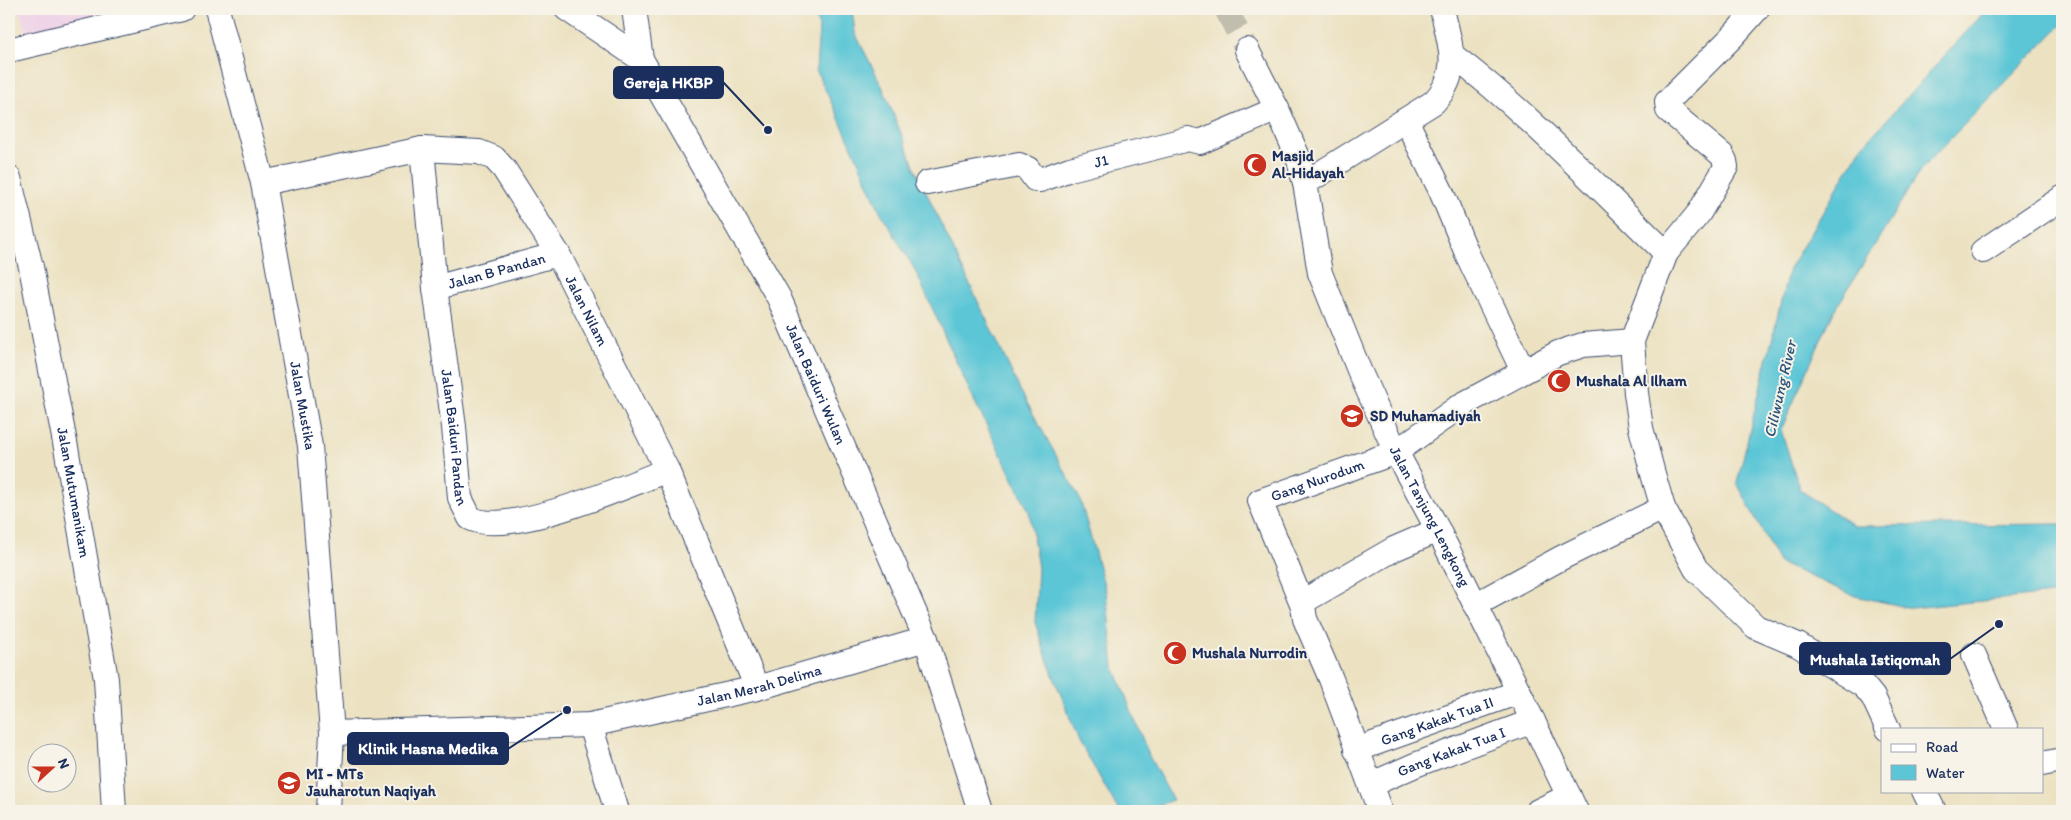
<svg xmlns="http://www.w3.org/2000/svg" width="2071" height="820" viewBox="0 0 2071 820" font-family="Itim,sans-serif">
  <rect width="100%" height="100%" fill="#f7f3e8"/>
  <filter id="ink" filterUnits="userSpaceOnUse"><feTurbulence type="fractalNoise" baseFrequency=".02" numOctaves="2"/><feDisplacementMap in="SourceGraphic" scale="10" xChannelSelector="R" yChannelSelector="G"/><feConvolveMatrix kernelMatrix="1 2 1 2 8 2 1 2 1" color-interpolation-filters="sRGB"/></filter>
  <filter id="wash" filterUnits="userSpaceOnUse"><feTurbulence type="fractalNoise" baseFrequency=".0096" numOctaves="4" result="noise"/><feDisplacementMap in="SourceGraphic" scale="20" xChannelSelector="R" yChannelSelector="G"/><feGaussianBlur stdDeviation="1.12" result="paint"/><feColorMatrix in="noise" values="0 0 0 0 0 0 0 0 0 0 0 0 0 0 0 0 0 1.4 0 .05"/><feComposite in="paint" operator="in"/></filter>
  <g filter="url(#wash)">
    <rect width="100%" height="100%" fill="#ece2c2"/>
    <path fill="#eed0e7" d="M18,9H140L33,48Z"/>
    <g fill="#5cc6d6" stroke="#3c7a9a">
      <path d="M814,9H852L855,33L882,86L917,173L1020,390L1080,499L1106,592L1114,667L1150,758L1173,800L1141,811H1119L1079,741L1048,662L1035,622L1038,568L1029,511L971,394L915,270L880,211L849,140L816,70L819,28Z"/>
      <path d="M1987,9H2062V24L1921,169L1832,315L1781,430L1800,490L1854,526L2062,524V593L1911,608L1855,596L1779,563L1737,483L1789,269L1861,148Z"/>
    </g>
  </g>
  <g filter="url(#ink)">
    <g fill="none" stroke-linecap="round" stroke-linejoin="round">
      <path stroke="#c2beae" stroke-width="24" stroke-dasharray="24 12" stroke-linecap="butt" d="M1226,9L1247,50"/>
      <g stroke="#3a4a6d" stroke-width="26">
        <g id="minor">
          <path id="s1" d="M217,9L263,183L310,446L332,733L328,811"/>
          <path id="s2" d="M567,9L641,59L779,298L926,639L980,811"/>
          <path d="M634,9L641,59"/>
          <path d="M1757,9L1733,36L1667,102L1668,110L1722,155L1725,161L1726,167L1699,213L1666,253L1632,341L1636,393L1641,428L1653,474L1663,508L1696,569L1756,627L1798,645L1864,686L1873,697L1888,729"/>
          <path d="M9,50L182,9"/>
          <path id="s3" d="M1247,50L1277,109L1298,157L1305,183L1320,273L1359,370L1396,452L1438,530L1519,692L1576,811"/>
          <path d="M1452,55C1530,114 1596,186 1666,253"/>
          <path d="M1406,120L1441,191L1468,256L1523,371"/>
          <path id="s4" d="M422,149L435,288L454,427L460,498L470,518C506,538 628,486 667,470"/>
          <path id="s5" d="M9,178L31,267L67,453L106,679L114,811"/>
          <path id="s6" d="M263,183L422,149L479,152L494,158L504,169L558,254L667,470L757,688"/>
          <path id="s7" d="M927,183L1019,165L1028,169L1035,179L1040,180L1070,169L1188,139L1200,142L1277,109"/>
          <path d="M1305,183L1434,102C1462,72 1450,45 1442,9"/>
          <path d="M1983,251L2062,198"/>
          <path id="s8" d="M435,288L558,254"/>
          <path d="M1475,605L1561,558L1663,508"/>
          <path d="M1303,606L1304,601L1394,549L1438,530"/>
          <path d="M1974,655L2006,729"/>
          <path d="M590,725L617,811"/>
          <path id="s9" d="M332,733L590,725L757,688L926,639"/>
          <path id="s10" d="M1356,750L1519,692"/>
          <path d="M2042,764L2062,760"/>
          <path id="s11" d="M1370,785L1415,765L1533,721"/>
          <path d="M1924,791L1934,811"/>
          <path id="s12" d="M1380,811L1331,679L1305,619L1303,606L1260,501L1396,452L1460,406L1558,353L1583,345L1632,341"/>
          <path d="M1538,811L1569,796"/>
        </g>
      </g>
      <use href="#minor" stroke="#fff" stroke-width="24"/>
    </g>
  </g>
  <defs>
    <g id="mosque-disc" transform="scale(1.25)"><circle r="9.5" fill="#c8321e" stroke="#f7f3e8"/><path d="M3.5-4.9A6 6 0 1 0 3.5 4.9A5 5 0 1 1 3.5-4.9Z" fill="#fff"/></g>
    <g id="school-disc" transform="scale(1.25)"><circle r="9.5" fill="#c8321e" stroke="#f7f3e8"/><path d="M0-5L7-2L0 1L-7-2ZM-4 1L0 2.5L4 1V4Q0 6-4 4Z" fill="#fff"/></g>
  </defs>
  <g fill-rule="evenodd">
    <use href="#mosque-disc" x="1255" y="165"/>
    <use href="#mosque-disc" x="1559" y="381"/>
    <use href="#school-disc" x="1352" y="416"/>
    <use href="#mosque-disc" x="1175" y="653"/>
    <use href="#school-disc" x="289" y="783"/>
  </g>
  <g text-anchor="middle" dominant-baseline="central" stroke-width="4" stroke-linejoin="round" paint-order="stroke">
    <g font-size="15" font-weight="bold" fill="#1b2f5e" stroke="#f7f3e8" text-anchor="start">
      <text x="1272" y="156">Masjid<tspan x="1272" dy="17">Al-Hidayah</tspan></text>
      <text x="1576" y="381">Mushala Al Ilham</text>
      <text x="1370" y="416">SD Muhamadiyah</text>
      <text x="1192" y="653">Mushala Nurrodin</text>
      <text x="306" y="774">MI - MTs<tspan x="306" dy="17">Jauharotun Naqiyah</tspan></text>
    </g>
    <g font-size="15" fill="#1b2f5e" stroke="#f7f3e8">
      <text stroke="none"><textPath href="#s7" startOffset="185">J1</textPath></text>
      <text stroke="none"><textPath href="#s8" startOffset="64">Jalan B Pandan</textPath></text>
      <text stroke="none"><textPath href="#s6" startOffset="415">Jalan Nilam</textPath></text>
      <text stroke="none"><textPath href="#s2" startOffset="459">Jalan Baiduri Wulan</textPath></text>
      <text stroke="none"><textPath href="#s1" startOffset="406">Jalan Mustika</textPath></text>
      <text stroke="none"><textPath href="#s4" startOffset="290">Jalan Baiduri Pandan</textPath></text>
      <text stroke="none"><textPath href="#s12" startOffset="394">Gang Nurodum</textPath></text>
      <text stroke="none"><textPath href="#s5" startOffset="321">Jalan Mutumanikam</textPath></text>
      <text stroke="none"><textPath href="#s3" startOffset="504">Jalan Tanjung Lengkong</textPath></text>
      <text stroke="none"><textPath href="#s9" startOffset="432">Jalan Merah Delima</textPath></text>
      <text stroke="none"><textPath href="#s10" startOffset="86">Gang Kakak Tua II</textPath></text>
      <text stroke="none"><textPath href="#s11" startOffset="88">Gang Kakak Tua I</textPath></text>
    </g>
    <g font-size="16" font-style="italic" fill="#2b557c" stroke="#f7f3e8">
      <text transform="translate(1780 389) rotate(-77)">Ciliwung River</text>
    </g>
  </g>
  <path fill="none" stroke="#1b2f5e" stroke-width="2" d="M768 130L723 82M1999 624L1950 659M567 710L508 749"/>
  <g fill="#1b2f5e" stroke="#f7f3e8" stroke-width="2">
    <circle cx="768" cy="130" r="5"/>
    <circle cx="1999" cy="624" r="5"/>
    <circle cx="567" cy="710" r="5"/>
  </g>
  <g fill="#1b2f5e" stroke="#1b2f5e" stroke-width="2">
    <rect x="614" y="67" width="109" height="31" rx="5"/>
    <rect x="1800" y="643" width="150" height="31" rx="5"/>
    <rect x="348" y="733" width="160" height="31" rx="5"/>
  </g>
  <g font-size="16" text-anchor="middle" font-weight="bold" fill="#fff">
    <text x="668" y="88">Gereja HKBP</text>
    <text x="1875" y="665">Mushala Istiqomah</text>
    <text x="428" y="754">Klinik Hasna Medika</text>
  </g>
  <rect width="2071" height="820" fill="none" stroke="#f7f3e8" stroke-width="30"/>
  <rect x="1881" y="728" width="162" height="65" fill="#f7f3e8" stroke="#9fa5b1"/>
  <rect x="1891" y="744" width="25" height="8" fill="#ffffff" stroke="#9fa5b1"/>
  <text x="1926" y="752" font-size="15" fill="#1b2f5e">Road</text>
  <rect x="1891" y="765" width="25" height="15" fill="#5cc6d6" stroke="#9fa5b1"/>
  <text x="1926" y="778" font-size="15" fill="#1b2f5e">Water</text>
  <g transform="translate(52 768) rotate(69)"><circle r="24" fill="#f7f3e8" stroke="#9fa5b1"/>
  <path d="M0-4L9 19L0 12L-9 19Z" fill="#c8321e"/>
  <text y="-8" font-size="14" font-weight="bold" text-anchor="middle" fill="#1b2f5e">N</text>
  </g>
</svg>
